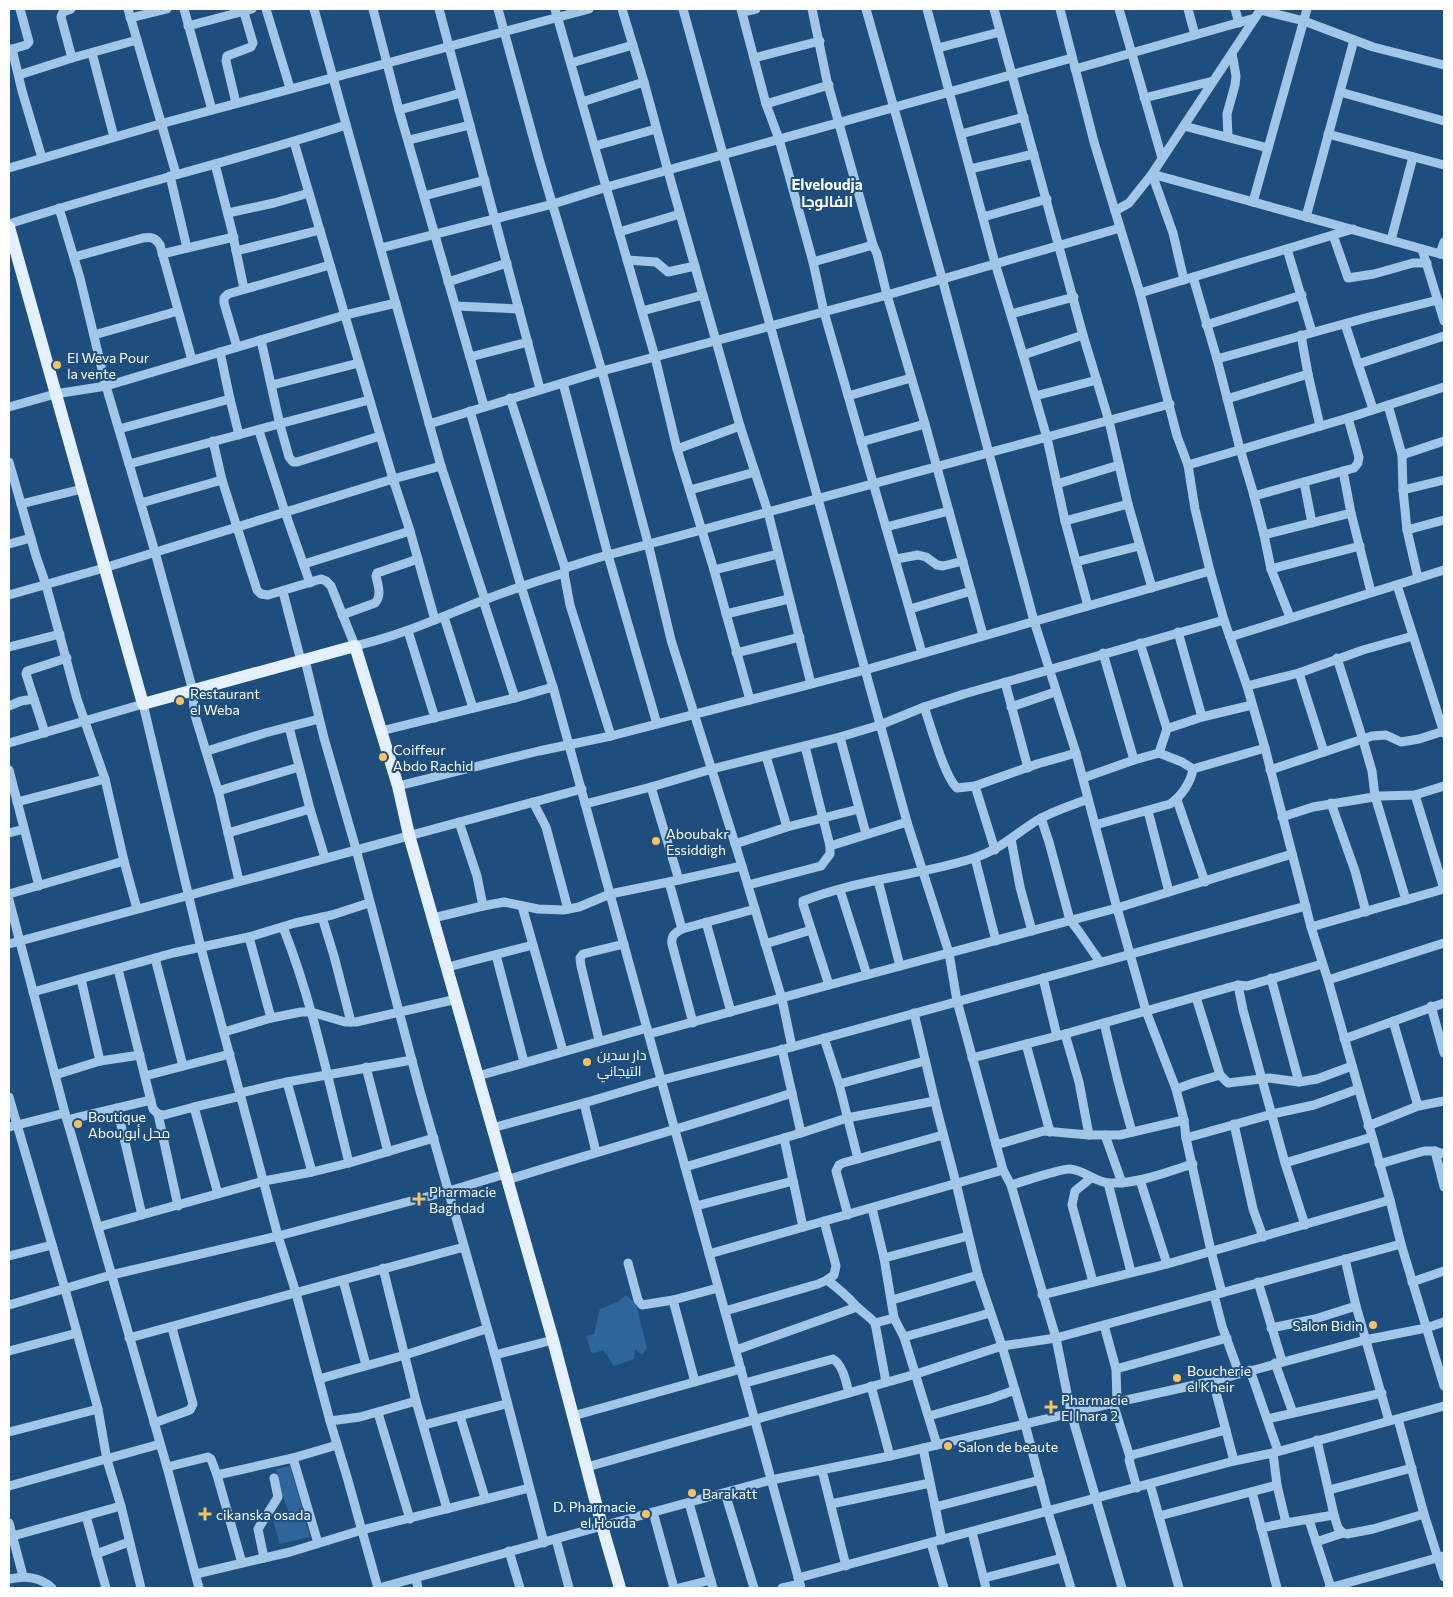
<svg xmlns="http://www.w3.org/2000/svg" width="1453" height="1597" viewBox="0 0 1453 1597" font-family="Commissioner,Cairo,sans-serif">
  <rect width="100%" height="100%" fill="#1e4e7e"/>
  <g fill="#2e669b">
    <path d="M626,1295L636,1304L647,1348L642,1355L635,1349L634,1359L614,1366L603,1350L592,1354L586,1336L594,1334L600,1309L618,1302Z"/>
    <path d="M290,1466L310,1537L280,1544L273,1521L290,1516L280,1489L276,1469Z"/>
  </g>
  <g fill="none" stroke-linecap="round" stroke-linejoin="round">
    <g stroke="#a2c6e8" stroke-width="9">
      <path d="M71,9L63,12L61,17L72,58L137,40"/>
      <path d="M128,9L176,174"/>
      <path d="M184,9L212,110"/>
      <path d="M266,9L290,88"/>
      <path d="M314,9L441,466L485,600"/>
      <path d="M373,9L399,110L484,406"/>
      <path d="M439,9L540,389"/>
      <path d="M498,9L539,159L602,371L648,543L671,640L742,866L782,999L792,1047"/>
      <path d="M555,9L655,357L677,449L714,570L750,700"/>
      <path d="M622,9L644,82L668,171L740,426L768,512L811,684"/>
      <path d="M683,9L907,822L949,953L957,1001L1003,1170L1011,1185L1056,1338L1071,1413L1122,1588"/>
      <path d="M741,9L766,104L779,139L813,262L824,312L922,653"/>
      <path d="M812,9L827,81L873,245L877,254L887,295L925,424L983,635"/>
      <path d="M866,9L942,278L1034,621L1076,753L1117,908L1146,1011L1176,1089L1184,1120L1186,1138L1211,1251L1222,1293"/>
      <path d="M927,9L995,263L1023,355L1047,438L1065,521L1088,606"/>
      <path d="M994,9L1083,335L1109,421L1128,504L1152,588"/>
      <path d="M1060,9L1094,142L1140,293L1177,436L1188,465L1195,509L1210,571L1224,620L1247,686L1265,748L1311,927L1328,980L1390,1200L1401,1244L1444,1386"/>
      <path d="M1119,9L1162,158"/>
      <path d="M1188,9L1195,35"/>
      <path d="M1235,9L1239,23"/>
      <path d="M1260,10L1304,21L1373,47L1444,65"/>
      <path d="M743,12L756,9"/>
      <path d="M130,18L167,9"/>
      <path d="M188,26L252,9"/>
      <path d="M938,48L1000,32"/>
      <path d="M12,49L22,91L42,158"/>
      <path d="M9,50L26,45L29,42L20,9"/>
      <path d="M92,53L114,137"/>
      <path d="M754,58L820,41"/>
      <path d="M571,63L633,45"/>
      <path d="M1075,69L1255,18"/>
      <path d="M19,75L72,58"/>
      <path d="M1340,92L1444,121"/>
      <path d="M1144,98L1213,81"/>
      <path d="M582,102L644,82"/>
      <path d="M236,103L226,61L227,56L251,47L253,43L243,9"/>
      <path d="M766,104L829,85"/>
      <path d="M399,110L461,93"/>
      <path d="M1184,126L1268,148"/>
      <path d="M961,134L1024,117"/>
      <path d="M1328,134L1444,165"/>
      <path d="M1228,137L1227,114L1235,85L1236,76L1232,53"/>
      <path d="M409,140L470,125"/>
      <path d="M294,142L393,479L410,531L435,620"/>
      <path d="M595,146L656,129"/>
      <path d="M215,164L232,231L244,289"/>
      <path d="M9,168L160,124L589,9"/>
      <path d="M970,169L1034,154"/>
      <path d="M170,176L187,248"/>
      <path d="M424,196L485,180"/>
      <path d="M1253,202L1307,9"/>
      <path d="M59,208L80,278L106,386L155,552L193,691L194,712L219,794L239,881"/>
      <path d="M1115,211L1129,203L1152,174L1261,9"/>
      <path d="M228,213L274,203L309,193"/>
      <path d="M983,217L1047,199"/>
      <path d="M1306,217L1354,40"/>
      <path d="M9,224C120,188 235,161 346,125"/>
      <path d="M619,232L680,214"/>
      <path d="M1333,235L1348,278L1374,274L1413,263H1427"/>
      <path d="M1391,240L1413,157"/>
      <path d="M381,248L553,204L607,187L1072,58"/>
      <path d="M1287,249L1312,332"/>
      <path d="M1422,249L1444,321"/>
      <path d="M236,251L320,230"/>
      <path d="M162,254L234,237"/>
      <path d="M1440,254L1444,242"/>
      <path d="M74,257L143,238C151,237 155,237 160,245L192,360"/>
      <path d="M627,260L656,262L668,272L695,266"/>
      <path d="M813,262L873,245"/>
      <path d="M1193,277L1217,359L1240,449L1253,492L1264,535L1271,569L1290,617"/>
      <path d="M1184,280L1173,233L1152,174L1444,255"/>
      <path d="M448,282L507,263"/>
      <path d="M1140,293L1353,229"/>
      <path d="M456,306L519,309"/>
      <path d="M642,311L703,295"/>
      <path d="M1011,314L1074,297"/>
      <path d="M1345,324L1373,409"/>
      <path d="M1206,325L1302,295"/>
      <path d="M94,335L178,311"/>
      <path d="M1301,335L1308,374L1320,426"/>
      <path d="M261,340L280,425L289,457L293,462H297L380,436"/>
      <path d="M237,347L224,303V298L228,294L330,265"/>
      <path d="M220,352L230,399"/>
      <path d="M1023,355L1083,335"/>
      <path d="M470,357L528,342"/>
      <path d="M1217,359L1369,317L1438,300"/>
      <path d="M1358,364L1444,336"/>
      <path d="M563,383L608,555L657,724"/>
      <path d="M272,385L359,363"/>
      <path d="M848,396L911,378"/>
      <path d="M1035,396L1097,380"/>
      <path d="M510,398L565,568"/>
      <path d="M1227,399L1308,374"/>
      <path d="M1388,405L1402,455L1403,490L1407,530L1418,578"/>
      <path d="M9,407L55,394L106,386L345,315L396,303"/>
      <path d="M470,411L521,586L553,687L801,1588"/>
      <path d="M429,424L602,371L887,295L1120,228"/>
      <path d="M119,429L230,399L239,435"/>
      <path d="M259,431L285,512L310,583"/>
      <path d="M213,441L222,480L257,590L261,594L268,595L321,579L326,581L331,586L355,646C400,636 441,617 484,600C510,590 537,581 564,573L565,568L597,558L1170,404"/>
      <path d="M861,442L925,424"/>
      <path d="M677,449L740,426"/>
      <path d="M1402,455L1444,441"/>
      <path d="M9,462L36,556L46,585L77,699L105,779L124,861L137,909"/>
      <path d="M129,464C209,442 289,422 369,400"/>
      <path d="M1188,465L1348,418L1444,387"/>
      <path d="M1343,471L1351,513L1371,592"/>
      <path d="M1304,482L1312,523"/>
      <path d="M1057,484L1119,465"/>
      <path d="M690,490L755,472"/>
      <path d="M1403,490L1444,480"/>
      <path d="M1254,496L1354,468L1358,463L1359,457L1348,418"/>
      <path d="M141,503L222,480"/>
      <path d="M21,504L82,489"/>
      <path d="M1065,521L1128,504"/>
      <path d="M886,527L949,511"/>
      <path d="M1407,530L1444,520"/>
      <path d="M1264,535L1351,513"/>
      <path d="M9,544L31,538"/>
      <path d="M896,559L918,555L926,557L937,565L943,566L963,561"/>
      <path d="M1076,562L1139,546"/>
      <path d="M304,564L410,531"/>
      <path d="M1271,569L1360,546"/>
      <path d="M714,570L778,554"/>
      <path d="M564,573L570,605L611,736"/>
      <path d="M1397,585L1444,733"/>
      <path d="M283,592L301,661"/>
      <path d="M9,595L104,568L393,479L441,466"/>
      <path d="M483,600L515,698"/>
      <path d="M910,609L971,591"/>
      <path d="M726,614L789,599"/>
      <path d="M342,615L375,603C382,596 378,585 376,576L377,573L418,559"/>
      <path d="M444,617L473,708"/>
      <path d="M408,631L435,718"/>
      <path d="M1178,632L1202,717"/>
      <path d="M1230,637L1444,570"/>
      <path d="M1140,643L1167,729"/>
      <path d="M9,647L60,634"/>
      <path d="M736,653L800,637"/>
      <path d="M1103,653L1134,760"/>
      <path d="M1337,658L1363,740L1372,771L1375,796L1406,900"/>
      <path d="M305,660L324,738L356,849L420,1091L495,1355L544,1543"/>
      <path d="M1299,673L1324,752"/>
      <path d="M1005,682L1028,768"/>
      <path d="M1247,686L1299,673L1363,650L1413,636"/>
      <path d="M34,699L45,733"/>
      <path d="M9,706L21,701L34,699L26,674L27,671L67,658"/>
      <path d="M924,707C931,726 944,776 957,788L975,786L1037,764L1076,753"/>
      <path d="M1011,707L1055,692"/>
      <path d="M289,727L310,809L325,858"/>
      <path d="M381,731L515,698L553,687"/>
      <path d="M840,737L866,834"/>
      <path d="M9,743L143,704L201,948L278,1236L296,1293L330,1421L347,1477L378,1588"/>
      <path d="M805,746L830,846"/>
      <path d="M207,751L265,733L319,719"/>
      <path d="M1159,753L1182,762L1193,769"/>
      <path d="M766,756L787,827"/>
      <path d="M9,770L39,886"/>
      <path d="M1270,770L1372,736L1386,735L1401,742L1419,739L1444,731"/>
      <path d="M1083,778L1134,760L1159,753L1167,729L1169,728L1202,717L1252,705"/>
      <path d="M398,786L539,751L611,736L865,670L1210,571"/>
      <path d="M975,786L995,850"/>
      <path d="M651,787L679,880"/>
      <path d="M218,791L299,767"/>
      <path d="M1415,795L1444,889"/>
      <path d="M1177,800L1205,882"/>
      <path d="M17,802L105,779"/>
      <path d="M533,802L546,827L568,909"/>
      <path d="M1331,803L1355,871L1366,912"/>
      <path d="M585,804L651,787L712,769L840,737L880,725L924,707L964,694L1224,620"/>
      <path d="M1148,811L1169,892"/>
      <path d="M1282,817L1313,807L1380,796L1415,795L1444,786"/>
      <path d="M1041,818L1049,842L1070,920L1080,933L1100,962"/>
      <path d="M459,822L477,876L483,906"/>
      <path d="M1095,825L1170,804C1181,797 1191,782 1193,769L1265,748"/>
      <path d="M9,833L24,829"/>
      <path d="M228,833L310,809"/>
      <path d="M1011,839L1020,887L1032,931"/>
      <path d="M735,844L787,827L859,809"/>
      <path d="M975,858L996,941"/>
      <path d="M878,880L900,966"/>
      <path d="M748,885L821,866L830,854V846L907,822"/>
      <path d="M840,890L867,975"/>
      <path d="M9,894L124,861"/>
      <path d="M9,900L65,1113L167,1467L199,1588"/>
      <path d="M522,906L563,1051"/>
      <path d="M322,917L334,956L351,1022"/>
      <path d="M433,918L483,906L504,902L538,909L563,910L579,907L610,894L669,882"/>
      <path d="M706,922L731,1012"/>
      <path d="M283,927C313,1003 329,1084 349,1163"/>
      <path d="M1311,927L1444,889"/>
      <path d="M682,929L669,882L742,866"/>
      <path d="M249,937L271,1018"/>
      <path d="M9,944L582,789"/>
      <path d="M765,944L811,930"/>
      <path d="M496,955L524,1062"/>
      <path d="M155,958L183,1066"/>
      <path d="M448,967L533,945"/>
      <path d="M118,969L153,1109L158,1114L164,1115L194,1107L241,1096"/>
      <path d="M1043,978L1057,1036"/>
      <path d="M1271,978L1299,1082"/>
      <path d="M81,979L100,1061"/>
      <path d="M1328,980L1444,943"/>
      <path d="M829,985L803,904V901C858,879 918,876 974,858C999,850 1014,835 1036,821C1052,811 1070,806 1088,799"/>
      <path d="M1238,985L1243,1010L1285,1163L1305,1225"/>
      <path d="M33,992L173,953L249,937L295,923L332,915L369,903"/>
      <path d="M1196,997L1220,1075"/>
      <path d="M1431,1006L1444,1053"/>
      <path d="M914,1013L937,1110L956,1183L978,1275L1002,1346L1025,1424L1048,1512L1071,1588"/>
      <path d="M1393,1021L1418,1106"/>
      <path d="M693,1023L672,944C671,935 675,933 682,929L755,909"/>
      <path d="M1104,1023L1118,1081L1132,1132"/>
      <path d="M224,1032L271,1018L301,1012H311L345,1022H356L457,999"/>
      <path d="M649,1034L829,985L1117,908L1292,854"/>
      <path d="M1065,1034L1079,1082L1089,1135"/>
      <path d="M824,1038L839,1084L858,1159"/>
      <path d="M1344,1039L1444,1003"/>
      <path d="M599,1040L581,966L580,958L583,954L624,944"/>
      <path d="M1026,1044L1050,1132"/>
      <path d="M782,1049L801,1133"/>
      <path d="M972,1058L1065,1034L1227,988L1238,985L1247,986L1322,964"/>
      <path d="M366,1067L388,1152"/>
      <path d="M55,1075L100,1061L140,1055"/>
      <path d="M145,1076L230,1054"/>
      <path d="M478,1076L647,1028"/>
      <path d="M287,1082L312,1172"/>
      <path d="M839,1084L925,1061"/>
      <path d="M1176,1089L1196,1082L1220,1075L1228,1083L1269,1078L1299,1082L1317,1079L1352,1066"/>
      <path d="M240,1093L287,1082L412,1060"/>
      <path d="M9,1097L65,1289L98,1409L107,1460L121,1506L141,1588"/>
      <path d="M584,1103L596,1152"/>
      <path d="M194,1107L218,1194"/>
      <path d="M117,1108L142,1215"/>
      <path d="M158,1114L178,1206"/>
      <path d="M67,1120L151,1100"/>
      <path d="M1234,1124L1253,1209L1263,1237"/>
      <path d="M1368,1126L1418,1106L1444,1101"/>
      <path d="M9,1127L65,1113"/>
      <path d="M492,1128L584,1103L662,1080L792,1047L1306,906"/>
      <path d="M1105,1135L1122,1183"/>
      <path d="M784,1138L803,1227"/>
      <path d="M1186,1138L1272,1114L1314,1105L1358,1089"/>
      <path d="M996,1145L1044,1131L1089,1135H1120L1184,1120"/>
      <path d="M1435,1151L1444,1187"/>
      <path d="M1285,1163L1372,1137"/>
      <path d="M1379,1164L1424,1151H1435L1444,1154"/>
      <path d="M685,1167L801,1133L847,1118L935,1101"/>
      <path d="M1091,1178L1075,1191L1072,1205L1093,1282"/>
      <path d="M507,1180C602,1150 698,1124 792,1093"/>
      <path d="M1140,1180L1167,1264"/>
      <path d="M1108,1183L1131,1272"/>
      <path d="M1011,1185C1022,1182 1062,1168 1070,1169C1085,1170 1095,1183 1110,1183C1138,1184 1166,1172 1193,1164"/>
      <path d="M696,1206L793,1181"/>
      <path d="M872,1208L884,1258L894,1318L904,1337L937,1445"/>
      <path d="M848,1215L836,1171L839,1165L843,1163L943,1135"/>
      <path d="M98,1227L264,1181L312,1172L349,1163L434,1138"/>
      <path d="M709,1254L1003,1170"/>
      <path d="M9,1256L52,1245"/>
      <path d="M884,1258L968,1236"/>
      <path d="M1345,1259L1356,1306L1389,1421"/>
      <path d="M628,1263L638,1300L642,1305L673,1300L718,1288"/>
      <path d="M383,1268L416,1401L447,1509"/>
      <path d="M343,1280L366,1365"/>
      <path d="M827,1280C838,1288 847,1296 856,1306C862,1312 869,1316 875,1323L886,1382"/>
      <path d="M1258,1282L1282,1361"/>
      <path d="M1412,1282L1444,1271"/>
      <path d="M1042,1295L1167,1264L1390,1200"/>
      <path d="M1214,1295L1222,1326L1239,1373"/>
      <path d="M673,1300L695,1382"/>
      <path d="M892,1300L978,1275"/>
      <path d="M9,1305L111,1275L278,1236L449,1191L505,1174"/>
      <path d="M725,1311L818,1284L827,1280L834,1275L836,1266L824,1221"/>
      <path d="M875,1323L894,1318"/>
      <path d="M1104,1325L1116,1369L1117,1402"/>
      <path d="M1271,1328L1315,1319L1356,1306"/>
      <path d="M904,1337L990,1313"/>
      <path d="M129,1338L464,1247"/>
      <path d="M736,1350L857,1307"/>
      <path d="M9,1351L77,1333"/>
      <path d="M495,1355L553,1340"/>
      <path d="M1275,1363L1293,1413"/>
      <path d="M1116,1369L1227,1338"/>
      <path d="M1250,1370L1278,1451"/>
      <path d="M319,1379L405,1355L486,1329"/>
      <path d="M1213,1381L1234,1461"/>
      <path d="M745,1383L833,1359C843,1365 846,1382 849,1393"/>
      <path d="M871,1386L890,1456"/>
      <path d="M1113,1403L1130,1457"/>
      <path d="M378,1413L410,1519"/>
      <path d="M460,1416L485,1498"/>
      <path d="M573,1416L741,1369"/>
      <path d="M929,1416L990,1399L1015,1390"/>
      <path d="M1267,1419L1382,1393"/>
      <path d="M1398,1419L1424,1514L1444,1577"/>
      <path d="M330,1421L360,1417L416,1401"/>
      <path d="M154,1423L190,1410L193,1404L172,1328"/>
      <path d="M424,1425L506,1404"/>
      <path d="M9,1432L98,1409"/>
      <path d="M1317,1440L1334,1515L1338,1528L1343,1533L1347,1534L1373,1529L1424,1514"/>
      <path d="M923,1448L942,1540"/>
      <path d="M1273,1453L1277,1485L1286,1523L1334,1515"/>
      <path d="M293,1458L318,1543"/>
      <path d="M167,1467L208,1457L211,1459L217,1475L293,1458L337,1445"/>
      <path d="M587,1467L916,1374L1002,1346L1056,1338L1401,1244"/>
      <path d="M822,1470L846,1566"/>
      <path d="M217,1475L242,1563"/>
      <path d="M1150,1484L1179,1588"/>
      <path d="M9,1486L160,1444"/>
      <path d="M1137,1488L1129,1460L1132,1455L1226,1430"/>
      <path d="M1329,1490L1412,1468"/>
      <path d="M1252,1492L1277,1588"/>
      <path d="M725,1493L754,1588"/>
      <path d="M689,1503L713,1588"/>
      <path d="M831,1504L930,1483"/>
      <path d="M935,1507L1040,1480"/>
      <path d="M653,1512L674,1588"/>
      <path d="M86,1516L106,1588"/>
      <path d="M1159,1516L1277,1485"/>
      <path d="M1309,1520L1331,1588"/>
      <path d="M9,1523L23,1576"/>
      <path d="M1261,1528L1286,1523"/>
      <path d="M972,1532L986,1588"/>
      <path d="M13,1536L121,1506"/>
      <path d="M556,1539L569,1588"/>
      <path d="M1316,1542L1343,1533"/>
      <path d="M931,1543L944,1588"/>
      <path d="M509,1551L520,1588"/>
      <path d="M96,1554L129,1542"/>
      <path d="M264,1558L258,1529L278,1497L274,1478"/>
      <path d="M196,1574L290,1552L362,1530L529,1488"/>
      <path d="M798,1578L1234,1461L1273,1453L1444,1406"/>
      <path d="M984,1578L1062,1558"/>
      <path d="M9,1579C25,1576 39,1576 52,1588"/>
      <path d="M416,1579L418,1588"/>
      <path d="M379,1588L602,1526L771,1480L890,1456L1113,1403L1213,1381L1365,1340L1426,1328L1444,1322"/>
      <path d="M679,1588L711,1580"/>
      <path d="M782,1588L800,1584"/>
      <path d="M1329,1588L1444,1556"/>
    </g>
    <path stroke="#e4f0fe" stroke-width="12" d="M9,227L143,704L355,646L398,786L409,835L553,1340L602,1526L620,1588"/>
  </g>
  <g fill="#f7c261" stroke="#1e4e7e" stroke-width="2">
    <circle cx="57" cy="365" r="5"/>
    <circle cx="180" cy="701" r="5"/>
    <circle cx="383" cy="757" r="5"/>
    <circle cx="656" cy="841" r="5"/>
    <circle cx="587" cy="1062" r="5"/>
    <circle cx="78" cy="1124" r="5"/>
    <path d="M416.5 1191.5h5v5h5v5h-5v5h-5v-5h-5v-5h5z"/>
    <circle cx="1373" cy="1325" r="5"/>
    <circle cx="1177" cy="1378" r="5"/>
    <path d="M1048.5 1399.5h5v5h5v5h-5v5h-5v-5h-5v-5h5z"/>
    <circle cx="948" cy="1446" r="5"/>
    <circle cx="692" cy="1493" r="5"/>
    <path d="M202.5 1506.5h5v5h5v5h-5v5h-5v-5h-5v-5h5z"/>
    <circle cx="646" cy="1514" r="5"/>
  </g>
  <g text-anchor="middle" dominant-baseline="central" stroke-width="4" stroke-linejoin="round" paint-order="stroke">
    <g font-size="14" fill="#fff" stroke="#1e4e7e" text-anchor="start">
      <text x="67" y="357">El Weva Pour<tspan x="67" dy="16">la vente</tspan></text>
      <text x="190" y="693">Restaurant<tspan x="190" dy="16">el Weba</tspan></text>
      <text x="393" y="749">Coiffeur<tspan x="393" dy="16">Abdo Rachid</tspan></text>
      <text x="666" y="833">Aboubakr<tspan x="666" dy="16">Essiddigh</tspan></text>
      <text x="597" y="1054">دار سدين<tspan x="597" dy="16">التيجاني</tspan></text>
      <text x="88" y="1116">Boutique<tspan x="88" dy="16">Abou محل أبو</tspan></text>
      <text x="429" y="1191">Pharmacie<tspan x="429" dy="16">Baghdad</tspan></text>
      <text x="1363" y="1325" text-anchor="end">Salon Bidin</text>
      <text x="1187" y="1370">Boucherie<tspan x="1187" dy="16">el Kheir</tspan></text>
      <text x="1061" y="1399">Pharmacie<tspan x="1061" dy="16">El Inara 2</tspan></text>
      <text x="958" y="1446">Salon de beaute</text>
      <text x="702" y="1493">Barakatt</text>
      <text x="636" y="1506" text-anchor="end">D. Pharmacie<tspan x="636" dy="16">el Houda</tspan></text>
      <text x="216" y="1514">cikanska osada</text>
    </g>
    <g font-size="15" font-weight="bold" fill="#fff" stroke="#1e4e7e">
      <text x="827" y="184">Elveloudja<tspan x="827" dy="17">الفالوجا</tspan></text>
    </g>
  </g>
  <rect width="1453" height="1597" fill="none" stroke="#ffffff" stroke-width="20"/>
</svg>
